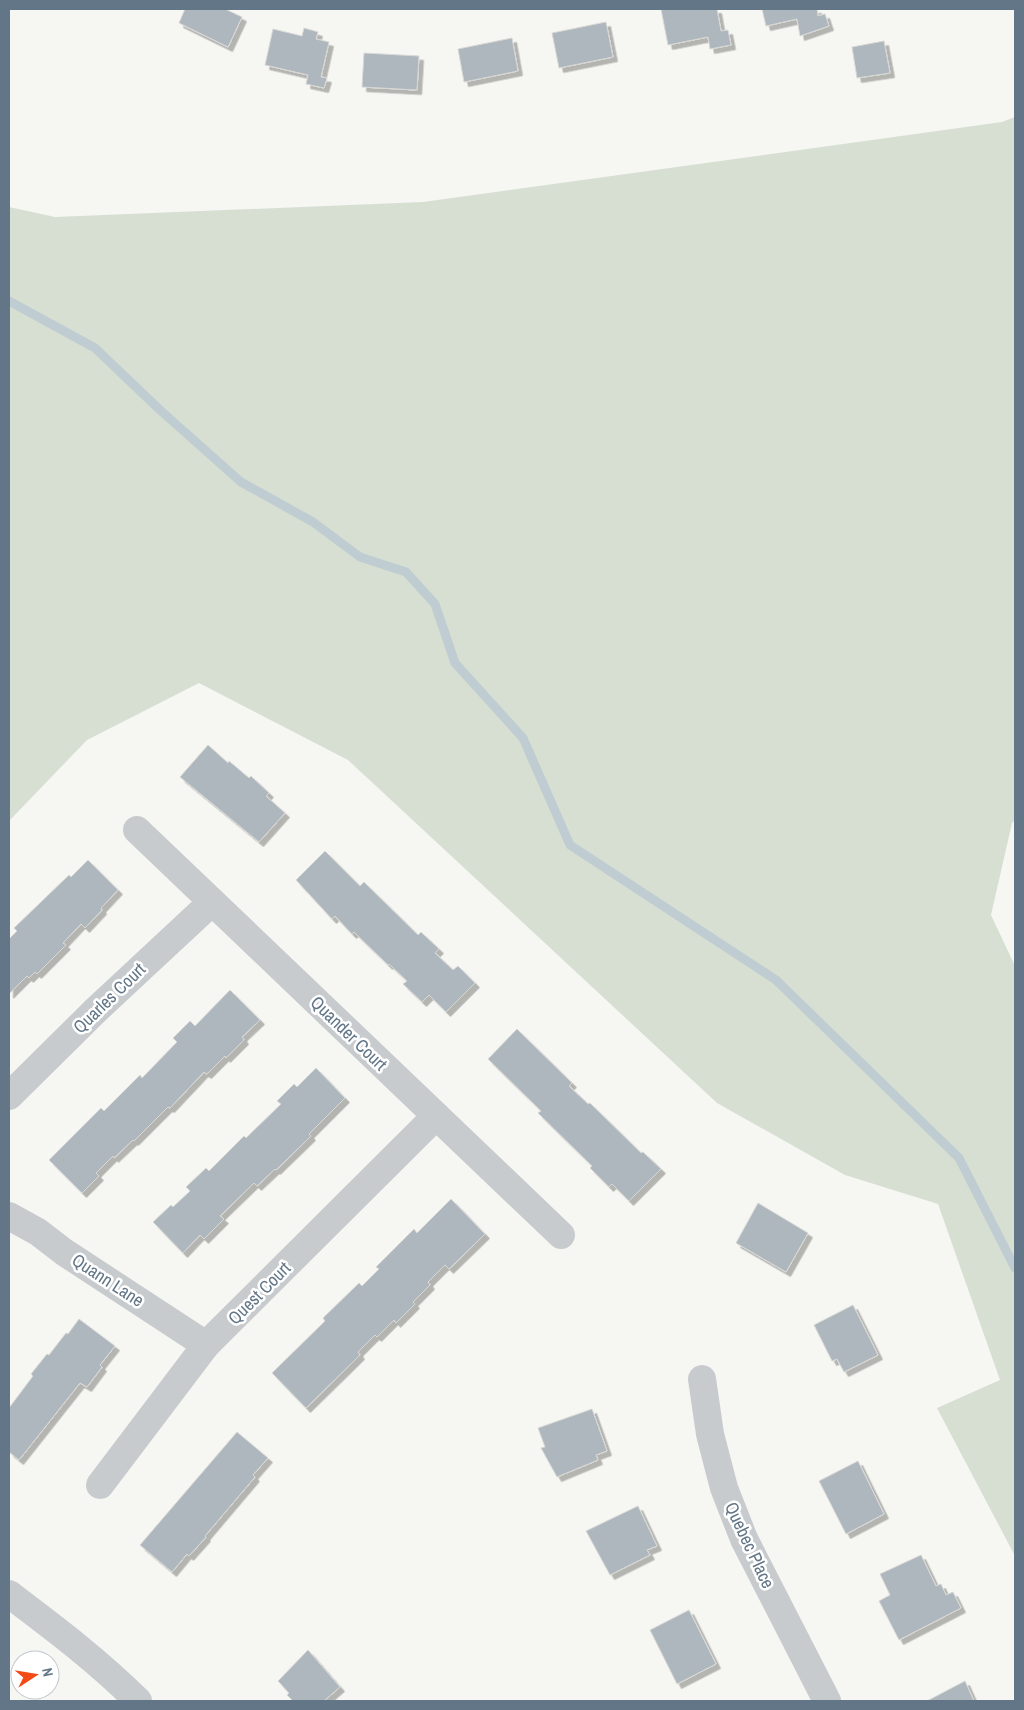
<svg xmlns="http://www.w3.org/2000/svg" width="1024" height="1710" viewBox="0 0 1024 1710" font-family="'Archivo Narrow',sans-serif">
  <defs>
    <filter id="shadow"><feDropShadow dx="4.5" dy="4.5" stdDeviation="0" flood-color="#0004"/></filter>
  </defs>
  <rect width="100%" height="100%" fill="#f6f6f2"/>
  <path fill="#d7dfd3" d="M1015,117V820L1012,823L991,915L1015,966V1556L937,1408L1000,1380L938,1204L845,1175L717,1103L348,760L199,683L87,740L9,821V207L55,217L423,202L1002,122Z"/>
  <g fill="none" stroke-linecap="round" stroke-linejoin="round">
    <path stroke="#bfccd1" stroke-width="9" d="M9,301L95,348L160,410L241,482L313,522L360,557L406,572L435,604L455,663L523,738L570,845L776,980L959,1158L1015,1268"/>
  </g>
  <g fill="#aeb7bd" stroke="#d8d8d5" filter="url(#shadow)">
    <path d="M185,9H225L242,17L228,47L179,23Z"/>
    <path d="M661,9H717L721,31L728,30L731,45L710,49L708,37L668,45Z"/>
    <path d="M762,9H817L818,16L825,14L829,26L800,36L797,19L766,26Z"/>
    <path d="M606,22L613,57L559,68L552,33Z"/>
    <path d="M304,28L318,32L316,39L329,42L321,77L327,78L324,88L306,84L308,75L265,65L273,29L302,36Z"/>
    <path d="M512,38L518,71L464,82L458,49Z"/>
    <path d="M884,41L890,73L857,78L852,47Z"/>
    <path d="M364,53L419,56L417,90L362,87Z"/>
    <path d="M208,745L228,763L229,761L249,778L251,776L269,793L266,796L285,813L259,842L180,777Z"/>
    <path d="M325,851L360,886L364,882L418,935L421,932L439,949L435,953L453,970L458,966L475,983L446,1012L429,995L422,1002L403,984L407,981L389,964L388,965L354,932L352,934L335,916L332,919L296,880Z"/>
    <path d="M88,860L118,890L101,908L102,910L85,928L81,924L63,943L66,945L37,974L35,972L29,978L27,976L9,994V939L17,931L14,928L69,875L71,877Z"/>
    <path d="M230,990L260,1020L242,1037L244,1040L226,1058L225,1056L207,1074L204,1072L170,1108L168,1107L134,1141L133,1140L114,1158L113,1156L96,1173L99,1176L82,1193L49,1160L101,1108L104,1111L140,1075L142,1078L177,1042L173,1038L190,1021L195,1026Z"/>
    <path d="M517,1029L572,1083L569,1086L588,1104L590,1103L641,1153L643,1152L661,1169L629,1201L612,1184L609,1187L590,1168L592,1166L538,1113L541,1111L488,1059Z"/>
    <path d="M316,1068L345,1098L309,1134L311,1136L276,1170L275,1169L257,1186L254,1183L220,1216L224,1219L204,1239L200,1235L183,1253L153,1222L171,1205L173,1207L190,1191L186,1187L206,1168L209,1171L244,1136L246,1138L281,1104L277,1101L294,1084L297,1087Z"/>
    <path d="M451,1199L485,1234L449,1269L445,1265L428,1282L430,1285L413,1302L415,1304L396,1323L394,1320L377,1337L375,1335L358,1352L360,1355L306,1408L272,1373L325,1321L323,1318L359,1283L362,1286L379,1269L376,1267L414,1229L417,1233Z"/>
    <path d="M758,1203L808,1233L786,1272L736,1243Z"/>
    <path d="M853,1305L878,1355L844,1372L837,1359L832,1361L814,1325Z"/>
    <path d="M79,1319L115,1346L100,1365L102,1367L87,1387L80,1383L19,1460L9,1452V1408L33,1376L31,1374L47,1354L49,1355L66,1333L68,1334Z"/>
    <path d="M592,1409L607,1451L596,1455L598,1460L557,1477L541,1448L545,1447L538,1428Z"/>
    <path d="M237,1432L268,1458L253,1475L255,1477L205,1536L206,1537L189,1556L187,1554L172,1572L140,1545Z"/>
    <path d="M858,1461L884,1514L846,1534L819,1481Z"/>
    <path d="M638,1506L657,1546L647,1550L650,1555L610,1575L586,1531Z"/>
    <path d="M921,1555L936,1586L941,1584L946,1595L953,1592L961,1608L899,1640L879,1601L890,1595L880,1574Z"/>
    <path d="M689,1610L716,1664L677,1684L650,1630Z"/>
    <path d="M308,1650L340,1687L324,1701H293L287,1695L289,1693L278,1681Z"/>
    <path d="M965,1681L974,1701H927Z"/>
  </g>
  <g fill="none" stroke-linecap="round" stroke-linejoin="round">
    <g stroke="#c8cbce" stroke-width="28">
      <path d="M137,830L561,1235"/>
      <path d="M9,1096L96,1010L212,902"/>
      <path d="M9,1216L38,1232L64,1252L206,1345"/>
      <path d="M702,1379L710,1434L724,1488L744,1539L827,1701"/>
      <path d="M100,1485L206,1345L436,1116"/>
      <path d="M9,1594C54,1628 98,1661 138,1701"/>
    </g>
  </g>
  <g text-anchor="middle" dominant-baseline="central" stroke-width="5" stroke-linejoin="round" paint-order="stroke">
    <g font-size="18" fill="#627687" stroke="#fff">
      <text transform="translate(109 998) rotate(-44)">Quarles Court</text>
      <text transform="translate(349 1033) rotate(44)">Quander Court</text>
      <text transform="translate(108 1280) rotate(33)">Quann Lane</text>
      <text transform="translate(259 1293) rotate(-45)">Quest Court</text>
      <text transform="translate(750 1545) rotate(65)">Quebec Place</text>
    </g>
  </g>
  <rect width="1024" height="1710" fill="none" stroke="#627687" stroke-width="20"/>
  <g transform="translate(35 1675) rotate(78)"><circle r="24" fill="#ffffff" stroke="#c0c8cf"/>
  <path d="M0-4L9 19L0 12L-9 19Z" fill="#f44a15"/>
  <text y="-8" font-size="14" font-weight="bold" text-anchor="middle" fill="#627687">N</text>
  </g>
</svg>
